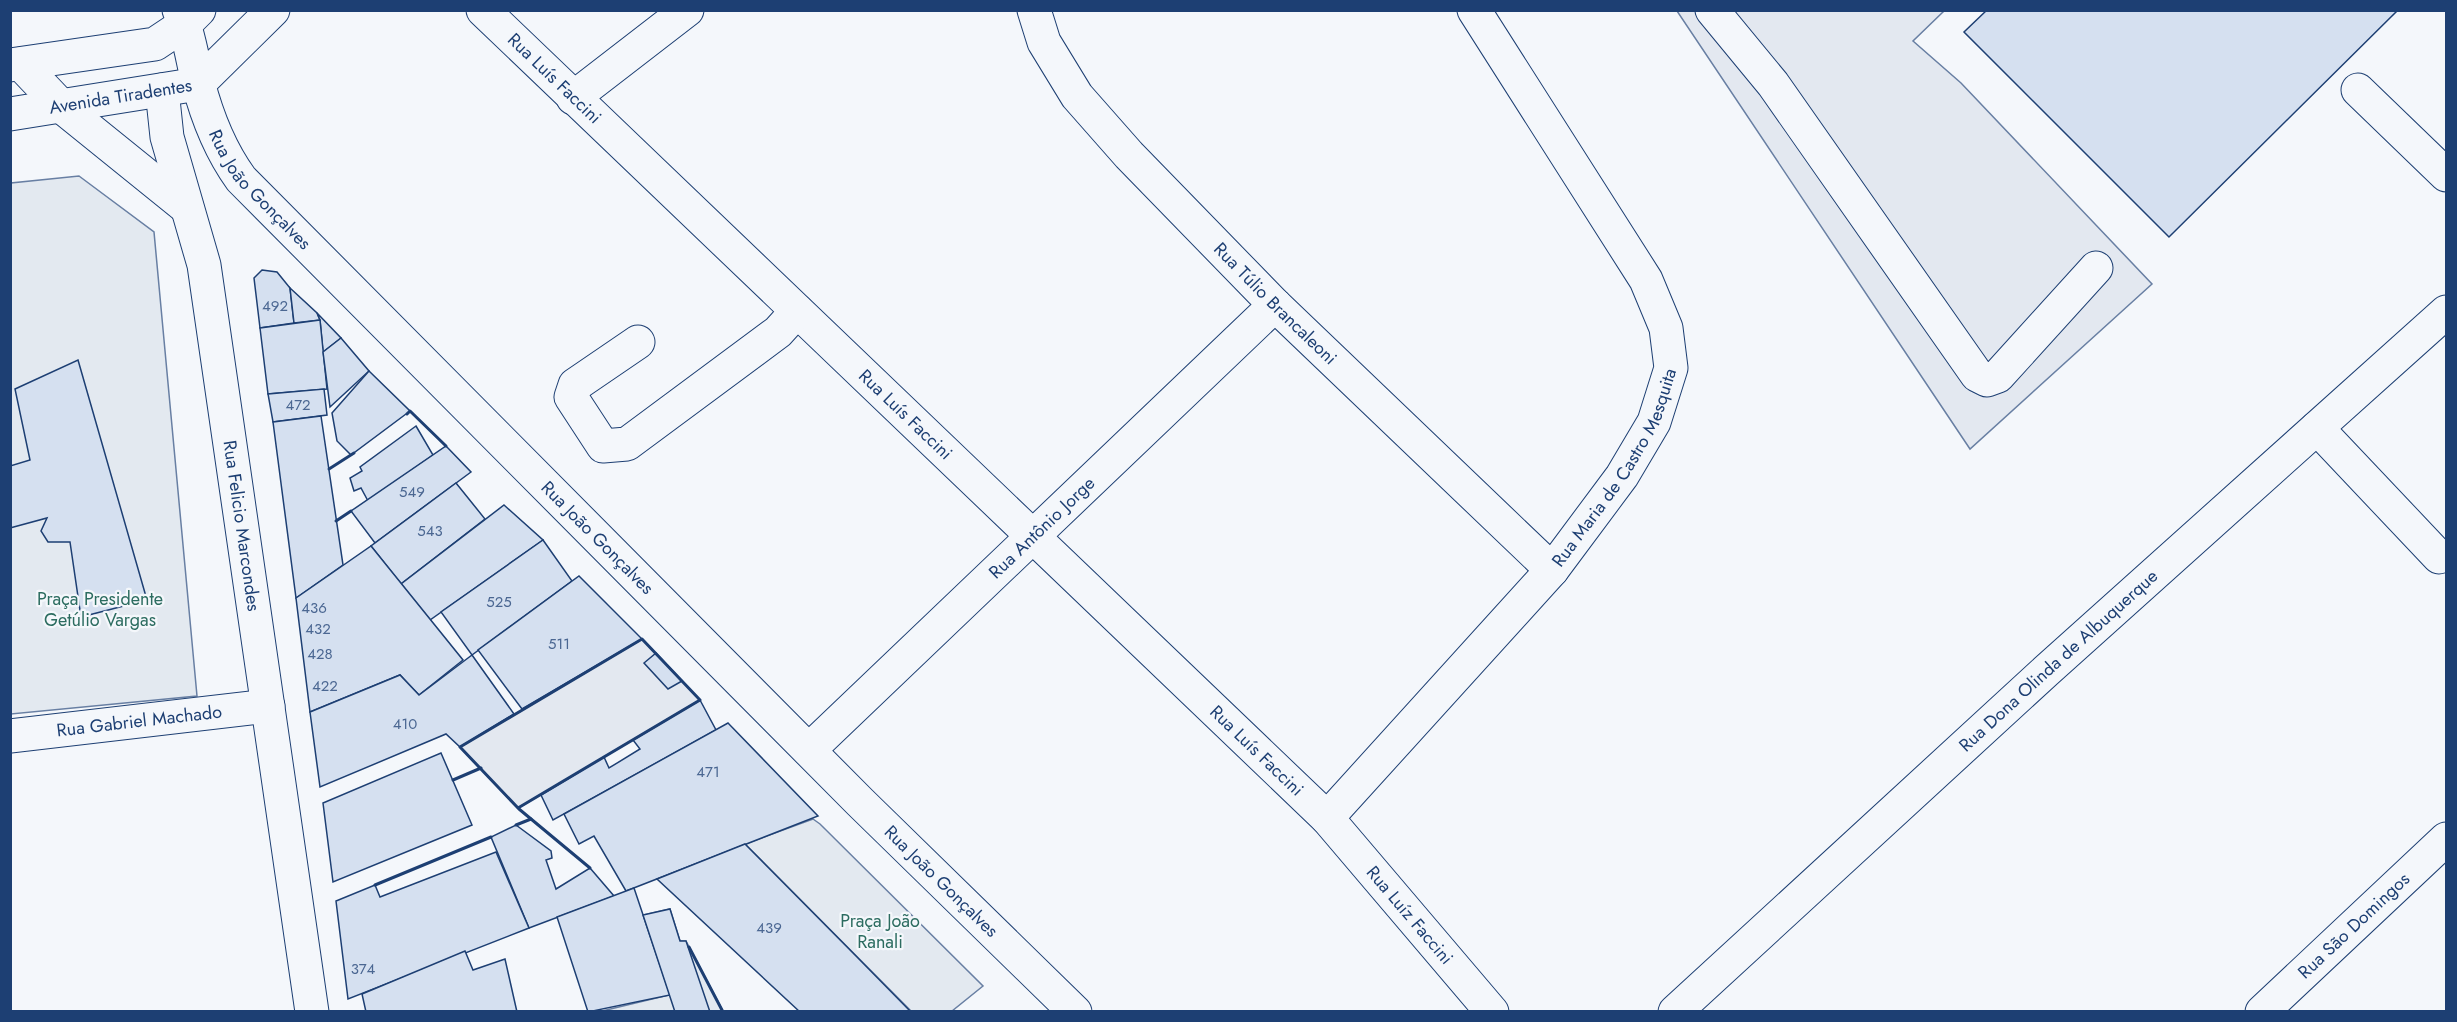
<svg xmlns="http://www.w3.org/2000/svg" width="2457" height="1022" viewBox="0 0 2457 1022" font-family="Jost,sans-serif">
  <rect width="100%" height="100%" fill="#f4f7fb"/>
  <g fill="#e3e9f0" stroke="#687fa3" stroke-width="1.5">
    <path d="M79,176L154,232L197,696L11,714V183Z"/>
    <path d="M813,819L820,824L983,986L952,1011H911L745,844Z"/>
    <path d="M670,909L680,941H686L723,1011L598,1012L669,995L643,915Z"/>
  </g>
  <g fill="#e3e8f0" stroke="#687fa3" stroke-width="1.5">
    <path d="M1677,11H1944L1913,41L1961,83L2152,284L1970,449Z"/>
    <path d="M642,639L700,700L518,808L460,747Z"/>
  </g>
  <g fill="#d5e0f0" stroke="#1d3f73" stroke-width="1.5">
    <path d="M1987,10H2398L2169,237L1964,32Z"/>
    <path d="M262,270L277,272L290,288L294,323L260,328L254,278Z"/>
    <path d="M290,288L317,313L320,320L294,323Z"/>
    <path d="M317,313L341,338L323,352L320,320Z"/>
    <path d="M320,320L327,389L268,394L260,328Z"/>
    <path d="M341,338L369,371L330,407L323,352Z"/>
    <path d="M78,360L147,600L81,617L70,542H48L41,531L47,518L10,528V466L30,460L15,389Z"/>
    <path d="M369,371L410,411L351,455L337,441L332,413Z"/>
    <path d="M324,389L327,415L273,422L268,394Z"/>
    <path d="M321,416L343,565L296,598L273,422Z"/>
    <path d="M416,426L433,455L368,501L361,488L354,491L350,478L362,471L360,467Z"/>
    <path d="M446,446L471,472L375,543L351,511Z"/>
    <path d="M456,483L485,519L401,584L371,546Z"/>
    <path d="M504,505L543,540L430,620L401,584Z"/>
    <path d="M543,540L572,581L472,655L441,612Z"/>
    <path d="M371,546L463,660L419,695L400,675L310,712L296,598Z"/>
    <path d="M579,576L642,639L522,709L478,650Z"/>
    <path d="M656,653L682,681L668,689L644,663Z"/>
    <path d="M472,655L514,714L460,747L446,734L320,787L310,712L400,675L419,695Z"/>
    <path d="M700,700L716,730L553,820L541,795L604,757L609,768L640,749L633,740Z"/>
    <path d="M728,723L818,816L626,891L594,836L579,844L564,814Z"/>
    <path d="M441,753L472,825L333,882L323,803Z"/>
    <path d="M516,825L551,851L552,858L546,860L556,889L590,868L614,896L529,928L491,837Z"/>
    <path d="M745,844L856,956L911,1012H800L657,879Z"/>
    <path d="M496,852L529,928L348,999L336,901L375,885L380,897Z"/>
    <path d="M634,888L670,995L588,1012L557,917Z"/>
    <path d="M670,909L680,941H686L710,1012H675L643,915Z"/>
    <path d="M465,951L473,970L505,959L517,1012H366L362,994Z"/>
  </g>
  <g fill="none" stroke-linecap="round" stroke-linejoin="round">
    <g stroke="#1d3f73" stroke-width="35">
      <g id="minor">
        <path id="s1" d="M483,10L1327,818L1492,1012"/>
        <path id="s2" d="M1034,10L1044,42L1077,96L1129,155L1275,305L1552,570"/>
        <path d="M1712,10L1773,84L1977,375L1987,380L1998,376L2096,268"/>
        <path id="s3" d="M162,90L167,137L204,265L312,1012"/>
        <path d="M2358,90L2446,175"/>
        <path d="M573,98L687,10"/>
        <path d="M638,342L575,385L571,397L603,446L627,444L778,332L797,311"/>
        <path d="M2317,428L2439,557"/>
        <path id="s4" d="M10,736L268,706"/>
        <path id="s5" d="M809,750L1275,305"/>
        <path id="s6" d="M1327,818L1552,570L1622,476L1654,422L1671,368L1666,328L1646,280L1474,10"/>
        <path id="s7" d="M1675,1012L2046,671L2446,312"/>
        <path id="s8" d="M2262,1012L2446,839"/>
      </g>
    </g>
    <g stroke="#1d3f73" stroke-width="35">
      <g id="major">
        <path id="s9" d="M179,10C189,33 192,58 198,82C207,117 220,150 241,179L860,802L1075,1012"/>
        <path d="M21,64L62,107L187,208"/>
        <path d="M10,65L155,44L185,24L199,10"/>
        <path id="s10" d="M10,114L198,84L273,10"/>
      </g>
    </g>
    <use href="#minor" stroke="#f4f7fb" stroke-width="33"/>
    <use href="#major" stroke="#f4f7fb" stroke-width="33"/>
    <g stroke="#1d3f73" stroke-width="3">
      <path d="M407,414L410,411L446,446"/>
      <path d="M329,469L354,453"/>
      <path d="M336,521L351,511"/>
      <path d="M642,639L700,700L518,808L460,747Z"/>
      <path d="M453,780L481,768"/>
      <path d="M519,809L590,868"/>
      <path d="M516,825L531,819"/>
      <path d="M375,885L491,837"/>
      <path d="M689,947L723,1012"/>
    </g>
  </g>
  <g text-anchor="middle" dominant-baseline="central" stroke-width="4.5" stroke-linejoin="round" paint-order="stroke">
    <g font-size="15" fill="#4b6792">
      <text x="275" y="306">492</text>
      <text x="298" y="405">472</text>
      <text x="412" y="492">549</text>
      <text x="430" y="531">543</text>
      <text x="499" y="602">525</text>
      <text x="314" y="608">436</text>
      <text x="318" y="629">432</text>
      <text x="559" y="644">511</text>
      <text x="320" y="654">428</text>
      <text x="325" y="686">422</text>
      <text x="405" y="724">410</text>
      <text x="708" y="772">471</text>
      <text x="769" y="928">439</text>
      <text x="363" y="969">374</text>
    </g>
    <g font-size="18" fill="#1d3f73" stroke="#f4f7fb">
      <text stroke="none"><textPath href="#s1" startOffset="99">Rua Luís Faccini</textPath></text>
      <text stroke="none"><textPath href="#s10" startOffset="112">Avenida Tiradentes</textPath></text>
      <text stroke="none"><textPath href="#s9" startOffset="201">Rua João Gonçalves</textPath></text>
      <text stroke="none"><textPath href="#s2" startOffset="384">Rua Túlio Brancaleoni</textPath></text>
      <text stroke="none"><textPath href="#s1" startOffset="585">Rua Luís Faccini</textPath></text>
      <text stroke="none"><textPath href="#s6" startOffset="456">Rua Maria de Castro Mesquita</textPath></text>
      <text stroke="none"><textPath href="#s3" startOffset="444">Rua Felicio Marcondes</textPath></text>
      <text stroke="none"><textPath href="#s5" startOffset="322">Rua Antônio Jorge</textPath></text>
      <text stroke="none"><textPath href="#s9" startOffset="687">Rua João Gonçalves</textPath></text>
      <text stroke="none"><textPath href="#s7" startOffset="520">Rua Dona Olinda de Albuquerque</textPath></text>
      <text stroke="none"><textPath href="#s4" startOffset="130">Rua Gabriel Machado</textPath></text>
      <text stroke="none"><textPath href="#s1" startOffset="1071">Rua Luís Faccini</textPath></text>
      <text stroke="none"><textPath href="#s9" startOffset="1173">Rua João Gonçalves</textPath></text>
      <text stroke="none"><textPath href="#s1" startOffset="1296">Rua Luíz Faccini</textPath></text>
      <text stroke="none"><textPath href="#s8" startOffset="126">Rua São Domingos</textPath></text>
    </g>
    <g font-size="18" fill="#2c6c60" stroke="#f4f7fb">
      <text x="100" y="599">Praça Presidente<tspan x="100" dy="21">Getúlio Vargas</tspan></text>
      <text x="880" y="921">Praça João<tspan x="880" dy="21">Ranali</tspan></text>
    </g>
  </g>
  <rect width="2457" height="1022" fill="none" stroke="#1d3f73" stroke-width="24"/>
</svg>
